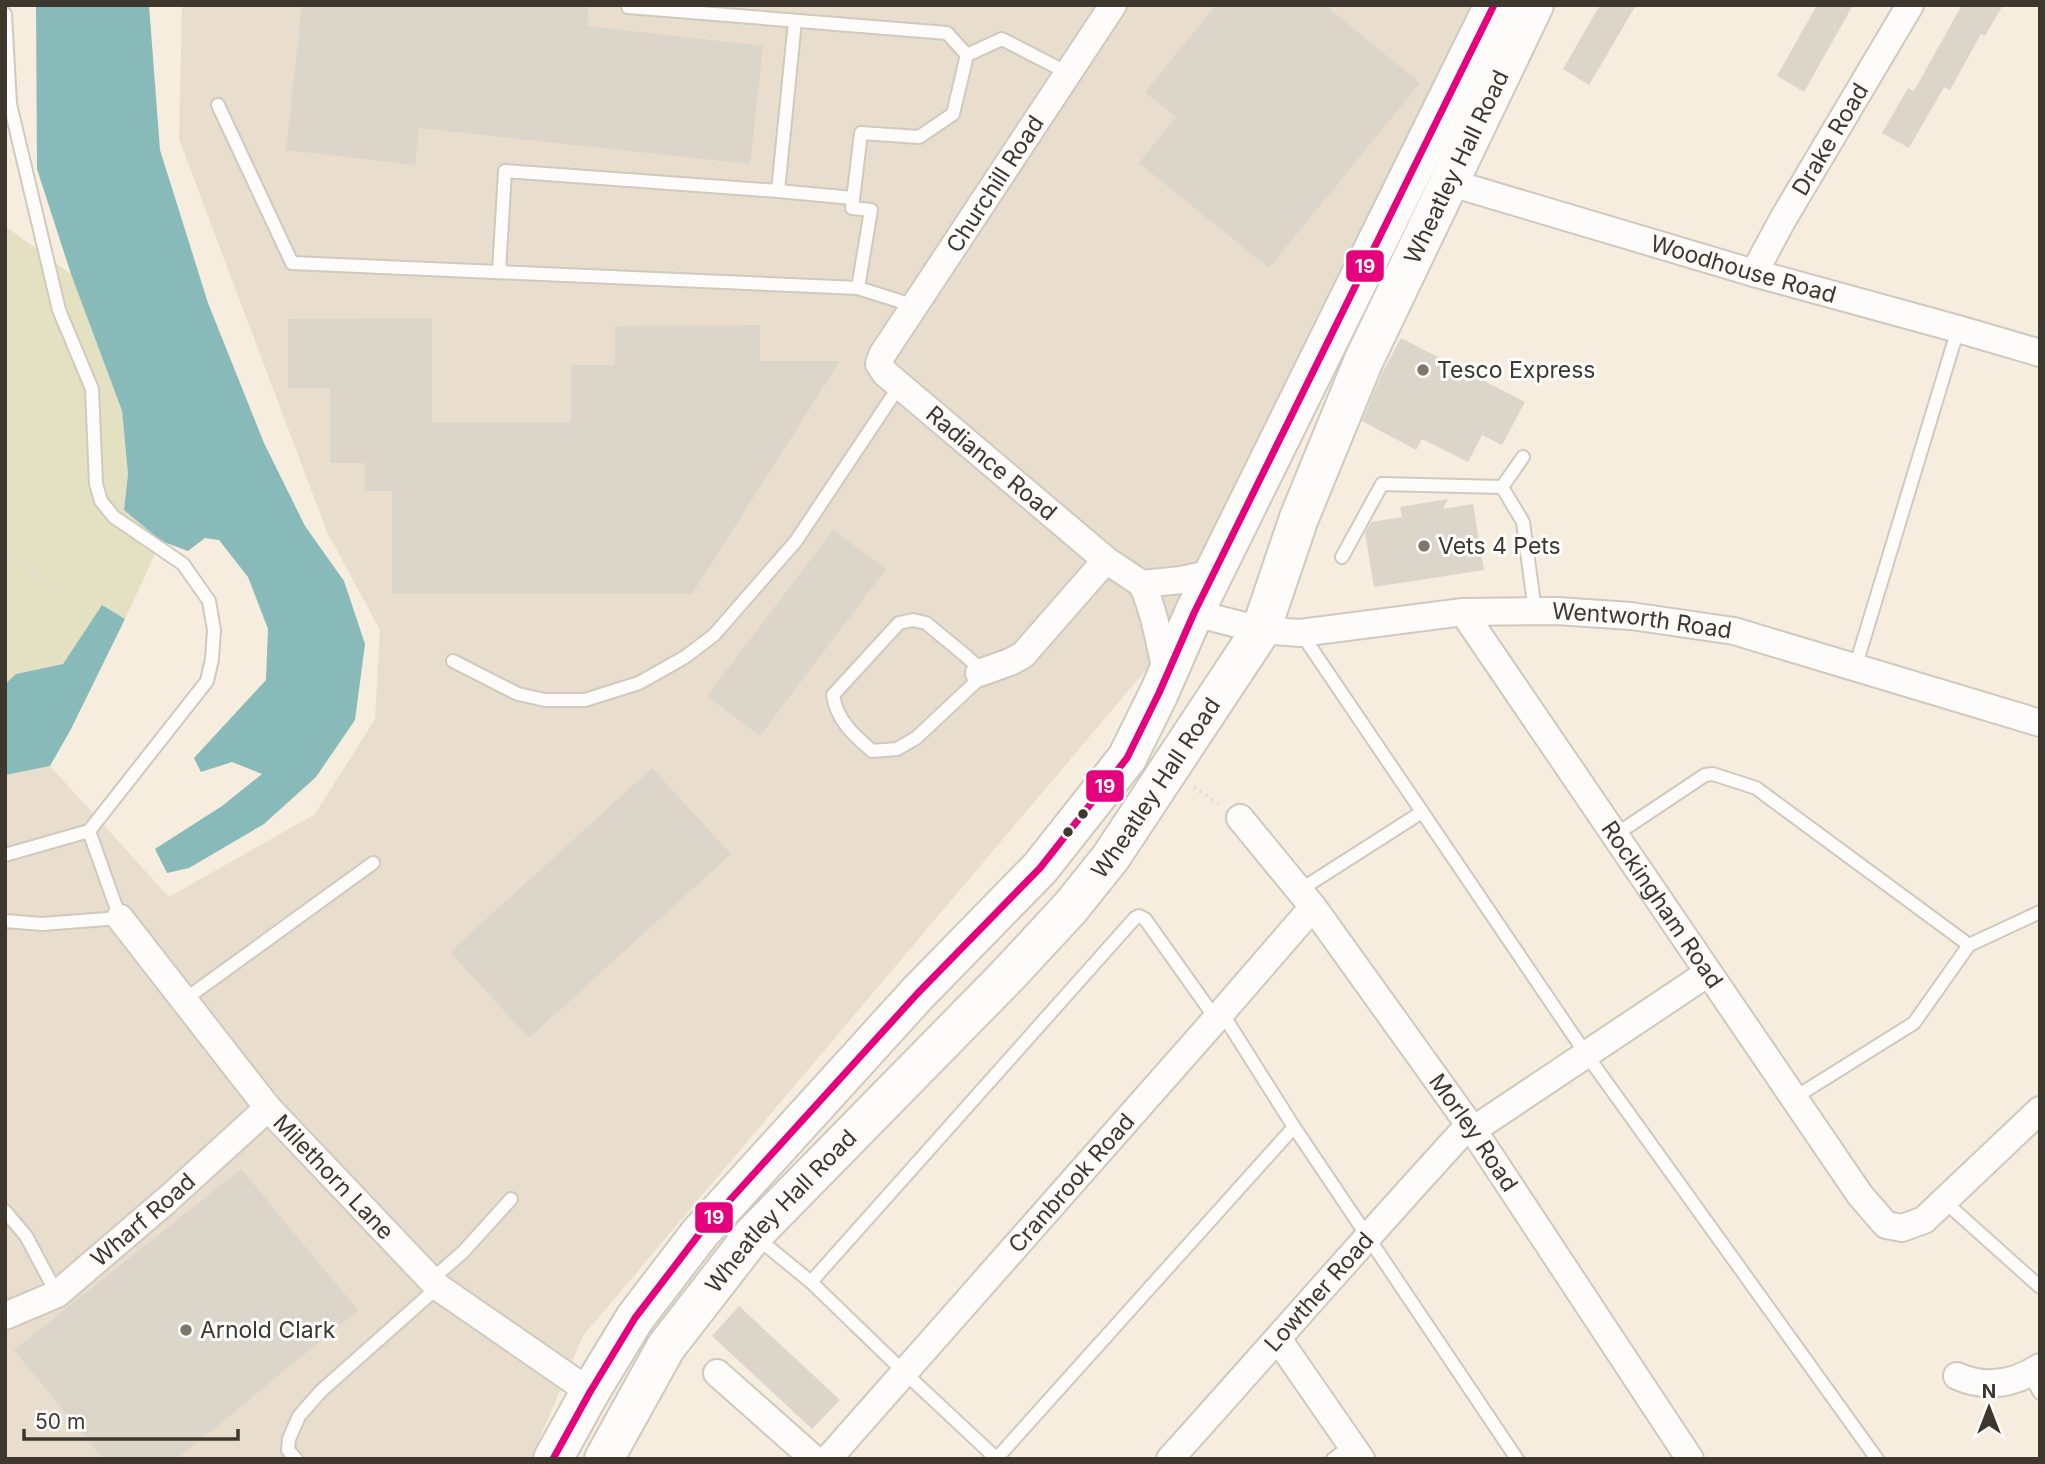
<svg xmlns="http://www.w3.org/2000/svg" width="2045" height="1464" viewBox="0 0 2045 1464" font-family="Inter,sans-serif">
  <rect width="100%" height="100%" fill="#f6eddf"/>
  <path fill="#e9dece" d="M182,5H1494L1194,613L583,1336L531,1459H5V775L50,766L169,897L315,814L375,719L380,630L327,532L179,139Z"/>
  <path fill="#e4e1c2" d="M5,226L71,274L122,412L128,474L124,510L161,541L125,619L102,605L63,664L16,674L5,684Z"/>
  <g fill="#87bab8">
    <path d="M36,5H149L160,150L208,303L264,443L305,526L344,581L365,644L355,720L316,777L264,824L189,868L167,873L155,849L222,806L262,774L232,762L201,772L194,758L266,680L268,629L248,577L219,540L205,538L188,551L161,541L124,510L128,474L122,411L71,274L37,169Z"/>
    <path d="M102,605L125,619L71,729L50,766L5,775V684L16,674L63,664Z"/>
  </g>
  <g fill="#dbd5ca">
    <path d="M302,5H589L587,26L763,46L750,164L419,128L415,165L286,150Z"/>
    <path d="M1216,5H1325L1420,83L1269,268L1139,163L1176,117L1145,92Z"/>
    <path d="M1600,5H1636L1589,85L1563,69Z"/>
    <path d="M1817,5H1853L1804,92L1777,76Z"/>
    <path d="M1962,5H2003L1985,36L1981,34L1950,90L1944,87L1909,148L1882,133L1908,88L1914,91Z"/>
    <path d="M432,318V422H571V365H615V326L760,325V361H840L692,594H392V491H365V463H330V388H288V319Z"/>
    <path d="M1401,338L1525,402L1502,445L1482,435L1468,462L1422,439L1416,450L1362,421L1382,373Z"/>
    <path d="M1448,499L1443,509L1473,504L1484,570L1374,587L1365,533L1371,522L1402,517L1400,507Z"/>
    <path d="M833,530L886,569L760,736L707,696Z"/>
    <path d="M652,768L731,854L529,1038L450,952Z"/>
    <path d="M241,1169L358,1310L177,1459H103L14,1350Z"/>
    <path d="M739,1306L840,1400L812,1429L712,1336Z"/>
  </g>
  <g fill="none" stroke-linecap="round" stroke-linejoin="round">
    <g stroke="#cfc9be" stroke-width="16">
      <g id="lane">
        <path d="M628,7L947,33L967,55"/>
        <path d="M5,14L10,104L59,310L92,389L96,484L101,501L114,517L183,564L209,601L214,630L212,659L207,681L89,831L120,918L42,924L5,921"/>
        <path d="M218,105L292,263L858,288L915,306"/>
        <path d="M778,191L853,198"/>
        <path d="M499,272L505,171L778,191L795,21"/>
        <path d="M858,288L871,210L852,208L861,133L919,137L953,114L967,55L1002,39L1068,73"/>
        <path d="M1502,487L1523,457"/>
        <path d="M1342,557L1382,484L1502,487L1523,522L1535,611"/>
        <path d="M913,620L926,623L966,656L979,668V679L916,738L897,749L872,751C853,734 837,721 833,695L899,623Z"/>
        <path d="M1301,633L1586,1054L1877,1459"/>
        <path d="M453,661L518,694L545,700H585L639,683L685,657L714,635L796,541L900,385"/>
        <path d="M1855,668L1958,329"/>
        <path d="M1615,835L1705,775L1713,774L1756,788L1969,945"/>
        <path d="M5,855L89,831"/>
        <path d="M1300,890L1422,812"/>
        <path d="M184,1000L373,863"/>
        <path d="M1222,1013L1294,1127L1517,1459"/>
        <path d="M1794,1098L1914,1023L1969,945L2040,912"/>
        <path d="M1944,1201L2040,1287"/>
        <path d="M5,1211L26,1236L57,1294"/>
        <path d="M756,1237L811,1282L905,1373L997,1459"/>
        <path d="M431,1280L463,1252L511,1199"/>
        <path d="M811,1282L1135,918L1139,916L1145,919L1216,1019"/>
        <path d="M2029,1374L2040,1393"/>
        <path d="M997,1458L1294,1127"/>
        <path d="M296,1459L288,1450L289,1439L299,1416L321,1391L438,1287"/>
        <path d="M1333,1459L1352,1445"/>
      </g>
    </g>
    <g stroke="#cfc9be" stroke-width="30">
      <g id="street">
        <path id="s1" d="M1113,5L882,355L879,364L885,373L1106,560L1142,584L1181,580L1214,573"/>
        <path id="s2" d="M1448,182L1754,273L1958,329L2040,353"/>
        <path id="s3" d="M1754,273L1783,219L1910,5"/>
        <path d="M1142,584C1155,613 1160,645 1167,676"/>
        <path id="s4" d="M1463,612L1860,1195L1886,1225L1902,1228L1924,1220L2040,1110"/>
        <path id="s5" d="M1194,613L1261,630L1300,633L1463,612L1557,611L1631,616L1734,631L2040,723"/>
        <path d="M979,673L1010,662L1023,655L1106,560"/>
        <path id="s6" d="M1240,818L1313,907L1473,1130L1690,1459"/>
        <path id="s7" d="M120,918L268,1108L438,1287L590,1392"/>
        <path d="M1473,1130L1708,973"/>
        <path id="s8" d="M5,1316L57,1294L168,1199L268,1108"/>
        <path d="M1278,1339L1361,1459"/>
        <path d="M717,1373L814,1459"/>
        <path d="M1957,1376C1986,1389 2014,1384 2040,1367"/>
        <path id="s9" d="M828,1459L1216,1019L1313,907"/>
        <path id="s10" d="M1170,1459C1270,1348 1368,1235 1469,1125"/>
      </g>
    </g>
    <g stroke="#cfc9be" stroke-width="42">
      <g id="highway">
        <path d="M553,1459L590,1392L635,1318L700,1233L917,994L1040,868L1127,758L1159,693L1194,613L1494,5"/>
        <path id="s11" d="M604,1459L666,1347L753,1235L1008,975L1071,907L1111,857L1261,630L1299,518L1363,362L1534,5"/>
      </g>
    </g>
    <g stroke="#dfddd8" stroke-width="4.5" stroke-dasharray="2 5" stroke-linecap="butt">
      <path d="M5,551L51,587L75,591"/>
      <path d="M1194,787L1219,804"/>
    </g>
    <use href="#lane" stroke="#fefcfa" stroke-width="12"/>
    <use href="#street" stroke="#fefcfa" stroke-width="26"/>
    <use href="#highway" stroke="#fefcfa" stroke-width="38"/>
    <g stroke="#fff" stroke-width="12">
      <path id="bus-1" d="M553,1459L590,1392L635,1318L700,1233L917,994L1040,868L1127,758L1159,693L1194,613L1494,5"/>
    </g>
    <use href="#bus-1" stroke="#e5007d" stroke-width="7"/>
  </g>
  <g fill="#7e776b" stroke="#fff" stroke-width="2.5">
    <circle cx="1423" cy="370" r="7"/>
    <circle cx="1424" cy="546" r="7"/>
    <circle cx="186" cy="1330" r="7"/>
  </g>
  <g fill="#3d372d" stroke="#fff" stroke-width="2.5">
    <circle cx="1083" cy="814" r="6"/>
    <circle cx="1068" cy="832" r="6"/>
  </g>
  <g text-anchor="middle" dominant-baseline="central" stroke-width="6" stroke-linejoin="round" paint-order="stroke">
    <g font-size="23" fill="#3d372d" stroke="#fff">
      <text stroke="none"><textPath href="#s3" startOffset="154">Drake Road</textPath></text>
      <text stroke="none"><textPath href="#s11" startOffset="1566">Wheatley Hall Road</textPath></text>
      <text transform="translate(995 184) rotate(-57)">Churchill Road</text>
      <text stroke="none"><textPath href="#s2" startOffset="308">Woodhouse Road</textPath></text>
      <text stroke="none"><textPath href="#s1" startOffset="579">Radiance Road</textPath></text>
      <text stroke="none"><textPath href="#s5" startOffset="452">Wentworth Road</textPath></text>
      <text stroke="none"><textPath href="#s11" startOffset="873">Wheatley Hall Road</textPath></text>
      <text stroke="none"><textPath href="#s4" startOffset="354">Rockingham Road</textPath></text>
      <text stroke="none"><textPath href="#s6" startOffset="392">Morley Road</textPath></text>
      <text stroke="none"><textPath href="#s7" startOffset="336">Milethorn Lane</textPath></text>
      <text stroke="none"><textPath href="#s9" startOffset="368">Cranbrook Road</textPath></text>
      <text stroke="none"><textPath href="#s11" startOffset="306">Wheatley Hall Road</textPath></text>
      <text stroke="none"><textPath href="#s8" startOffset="170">Wharf Road</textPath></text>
      <text stroke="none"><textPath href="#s10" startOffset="224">Lowther Road</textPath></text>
    </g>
    <g font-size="23" fill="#3d372d" stroke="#fff" text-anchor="start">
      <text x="1437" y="370">Tesco Express</text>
      <text x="1438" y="546">Vets 4 Pets</text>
      <text x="200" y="1330">Arnold Clark</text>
    </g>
  </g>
  <g stroke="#fff" stroke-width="2.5">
    <rect x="1345" y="249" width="40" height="34" rx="7" fill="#e5007d"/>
    <rect x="1085" y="769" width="40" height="34" rx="7" fill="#e5007d"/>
    <rect x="694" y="1201" width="40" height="33" rx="7" fill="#e5007d"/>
  </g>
  <g font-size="19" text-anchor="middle" font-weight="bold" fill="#fff">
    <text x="1365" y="273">19</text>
    <text x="1105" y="793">19</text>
    <text x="714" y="1224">19</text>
  </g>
  <rect width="2045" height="1464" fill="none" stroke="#3d372d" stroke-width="14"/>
  <g transform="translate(1989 1408)" stroke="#ffffff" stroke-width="5" paint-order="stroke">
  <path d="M0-5L12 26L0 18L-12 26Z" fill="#3d372d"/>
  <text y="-10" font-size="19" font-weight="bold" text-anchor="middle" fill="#3d372d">N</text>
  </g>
  <path d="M24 1429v10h214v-10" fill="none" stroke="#3d372d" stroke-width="3.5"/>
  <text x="35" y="1429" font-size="21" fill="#3d372d" stroke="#ffffff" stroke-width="5" paint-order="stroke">50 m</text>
</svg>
